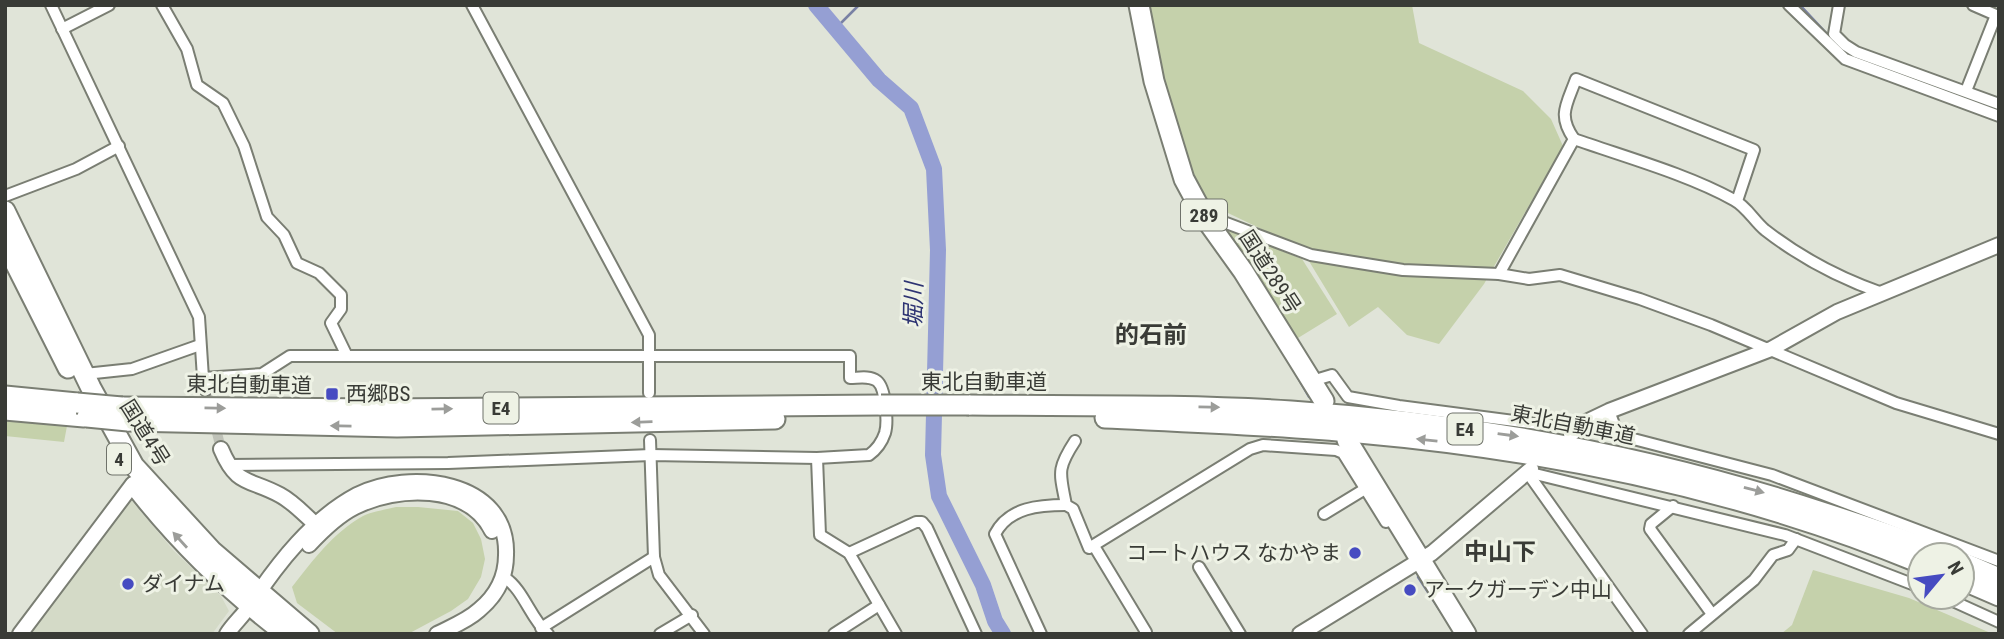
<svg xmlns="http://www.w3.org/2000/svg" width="2004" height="639" viewBox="0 0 2004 639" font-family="'Roboto Condensed','Noto Sans JP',sans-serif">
  <rect width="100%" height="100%" fill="#e0e4d8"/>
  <path fill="#d4dac7" d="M130,499L174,551L221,596L229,611L212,634H25Z"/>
  <g fill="#c5d1ab">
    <path d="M1149,5H1412L1419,43L1523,91L1551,119L1563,146L1484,284L1439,344L1407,335L1378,307L1349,327L1301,248L1207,203L1187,165L1165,93Z"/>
    <path d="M1229,230L1302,259L1337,314L1298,338L1226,231Z"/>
    <path d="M5,419L67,426L64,442L5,436Z"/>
    <path d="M396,507H418L458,511L473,523L481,539L485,559L481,577L468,599L451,611L408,634H338L297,603L292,587C313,560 333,533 363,516C373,511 385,510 396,507Z"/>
    <path d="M1813,570L1909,598L1993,634H1781L1792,625Z"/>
  </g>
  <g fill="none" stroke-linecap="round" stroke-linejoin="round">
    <g stroke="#7981a4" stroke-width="2.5">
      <path d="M1800,5L1829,36"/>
      <path d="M836,28L859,5"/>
      <path d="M1954,94L1984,105"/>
      <path d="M1294,371L1309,397"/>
      <path d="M1418,577L1441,612"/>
    </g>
    <path stroke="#959fd3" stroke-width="16" d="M816,5L879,80L911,108L934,169L938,250L933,455L939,496L983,585L995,621L1003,634"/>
    <path stroke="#bfc2b8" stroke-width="10" stroke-dasharray="10 5" stroke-linecap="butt" d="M206,388L221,449"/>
    <g stroke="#7a7e73" stroke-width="14">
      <g id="street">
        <path d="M51,5L199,317L203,378L262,374L290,356H850V378C858,378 869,375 877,381C886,388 888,423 885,433C882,442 876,450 869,455L817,458L651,455L448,463L228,465"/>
        <path d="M162,5L187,49L197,85L223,103L244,146L267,217L284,235L297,263L319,273L341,295V309L331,323L347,356"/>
        <path d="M472,5L649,335V393"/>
        <path d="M1789,5L1845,59L1999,116"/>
        <path d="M1839,5L1834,34L1845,45L1856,52L1999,104"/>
        <path d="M62,29L109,5"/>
        <path d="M1966,91L1996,15L1973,5"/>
        <path d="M1574,139C1625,157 1687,174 1734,200C1747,207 1754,221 1765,230C1801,258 1839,278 1882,293"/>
        <path d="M5,196L76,169L119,146"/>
        <path d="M1205,218H1213L1311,255L1347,261L1403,270L1499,274L1529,279L1560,275L1640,299L1711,325L1896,403L1999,434"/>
        <path d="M1499,274L1574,139C1557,115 1567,104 1576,79L1754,150L1737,201"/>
        <path d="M85,374L132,369L200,345"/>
        <path d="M1312,381L1332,375L1348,397L1399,406L1576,429"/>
        <path d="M1609,411L1618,435L1772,475L1999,561"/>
        <path d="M650,440L654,557L659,575L704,634"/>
        <path d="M1075,441C1056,470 1060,473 1066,505L1073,509L1089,548L1250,449L1263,445L1336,450L1343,453L1386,522"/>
        <path d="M817,458L820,535L849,553L896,634"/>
        <path d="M1527,472L1785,535L1920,587"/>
        <path d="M1527,472L1642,634"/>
        <path d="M1673,506L1651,524L1650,529L1712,614"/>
        <path d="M1324,514L1365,489"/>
        <path d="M1094,546L1146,632"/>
        <path d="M849,553L916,522H922L927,528L976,634"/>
        <path d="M1199,567L1240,634"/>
        <path d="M504,577C524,590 530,618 548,634"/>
        <path d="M1944,597L1999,622"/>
        <path d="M541,628L654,557"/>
        <path d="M660,634L692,615"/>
        <path d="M834,634L879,605"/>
        <path d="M1041,634L995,534C1009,507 1040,505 1066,505"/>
        <path d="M1689,634L1754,580L1773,555L1788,550L1796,539"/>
      </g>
    </g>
    <g stroke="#7a7e73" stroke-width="18">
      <g id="secondary">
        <path d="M203,378L206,388"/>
        <path d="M1571,434L1586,422L1609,411L1771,349L1837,312L1999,245"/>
        <path d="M221,449C237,487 249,478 280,495C293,502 304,514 315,524"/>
        <path d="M309,545C322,531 337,516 355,507C397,486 468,483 492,531"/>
        <path d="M20,634L133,484"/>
        <path d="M227,634C234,623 244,615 250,605C278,563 312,519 357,495C408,469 509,479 506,555C506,577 496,596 479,610C467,621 451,627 437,634"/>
        <path d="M1300,634L1432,553L1531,469"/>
      </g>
    </g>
    <g stroke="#7a7e73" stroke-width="23">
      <g id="highway">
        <path d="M1139,5L1154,81L1184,179L1205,218L1243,271L1324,401"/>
        <path d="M5,211L91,388L134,466L212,551L309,634"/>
        <path d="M5,243L68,368"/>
        <path d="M5,396L77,403"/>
        <path d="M969,405C1076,406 1184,404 1291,411C1473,423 1652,456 1825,513C1865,526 1905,539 1944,555"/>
        <path d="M122,407L380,409L881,405"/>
        <path d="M5,410L84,417"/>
        <path d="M1105,418C1190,422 1275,425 1359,433C1550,450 1743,490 1920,563"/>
        <path d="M128,421L397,427L775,419"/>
        <path d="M1347,440L1466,634"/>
        <path d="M135,486C179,542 229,591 286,634"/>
        <path d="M1962,562L1999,578"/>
        <path d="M1962,580L1999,596"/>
      </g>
    </g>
    <use href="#street" stroke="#fff" stroke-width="10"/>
    <use href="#secondary" stroke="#fff" stroke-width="14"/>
    <use href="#highway" stroke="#fff" stroke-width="19"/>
    <g stroke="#7a7e73" stroke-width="23" stroke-linecap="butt">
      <g id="highway-bridge">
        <path d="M77,403L122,407"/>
        <path d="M881,405H969"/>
        <path d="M87,417L128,421"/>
      </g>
    </g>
    <use href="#highway-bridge" stroke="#fff" stroke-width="19"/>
  </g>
  <defs><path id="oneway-solid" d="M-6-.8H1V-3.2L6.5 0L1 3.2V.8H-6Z" transform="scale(1.75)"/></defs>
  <g fill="#9c9d9a">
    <use href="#oneway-solid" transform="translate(1209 407) rotate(1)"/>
    <use href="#oneway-solid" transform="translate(215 408) rotate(1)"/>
    <use href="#oneway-solid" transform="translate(442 409) rotate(-1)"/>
    <use href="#oneway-solid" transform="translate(642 422) rotate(178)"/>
    <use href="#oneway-solid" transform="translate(341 426) rotate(-179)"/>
    <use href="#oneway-solid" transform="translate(1508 435) rotate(8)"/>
    <use href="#oneway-solid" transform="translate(1427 440) rotate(-174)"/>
    <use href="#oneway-solid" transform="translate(1754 490) rotate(15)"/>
    <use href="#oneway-solid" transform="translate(180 540) rotate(-132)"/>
  </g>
  <g fill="#464bc1" stroke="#eef2e5" stroke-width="2.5">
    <rect x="325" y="387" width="14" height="14" rx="3.5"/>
    <circle cx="1355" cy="553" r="7"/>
    <circle cx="128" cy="584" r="7"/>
    <circle cx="1410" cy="590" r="7"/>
  </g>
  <g text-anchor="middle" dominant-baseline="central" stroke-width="6" stroke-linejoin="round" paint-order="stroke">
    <g fill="#eef2e5" stroke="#6f726a" stroke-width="2">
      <rect x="1181" y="199.5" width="46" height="31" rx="5"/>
      <rect x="483.5" y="392.5" width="35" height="31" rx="5"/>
      <rect x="1447.5" y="413.5" width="35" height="31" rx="5"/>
      <rect x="107" y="443.5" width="24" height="31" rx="5"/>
    </g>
    <g font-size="19" font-weight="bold" fill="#393b36">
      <text x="1204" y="215">289</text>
      <text x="501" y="408">E4</text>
      <text x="1465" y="429">E4</text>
      <text x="119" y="459">4</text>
    </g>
    <g font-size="21" fill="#393b36" stroke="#eef2e5">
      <text transform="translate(1270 272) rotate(57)">国道289号</text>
      <text x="984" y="382">東北自動車道</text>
      <text transform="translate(249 385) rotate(1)">東北自動車道</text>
      <text transform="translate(1573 425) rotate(11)">東北自動車道</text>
      <text transform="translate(145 433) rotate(58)">国道4号</text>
    </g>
    <g font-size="21" fill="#393b36" stroke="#eef2e5" text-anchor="start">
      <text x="346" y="394">西郷BS</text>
      <text x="1341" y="553" text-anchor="end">コートハウス なかやま</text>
      <text x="142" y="584">ダイナム</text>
      <text x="1424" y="590">アークガーデン中山</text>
    </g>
    <g font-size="23" font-style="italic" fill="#2e3473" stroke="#eef2e5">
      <text transform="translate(914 305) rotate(-89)">堀川</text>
    </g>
    <g font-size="24" font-weight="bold" fill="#393b36" stroke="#eef2e5">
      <text x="1151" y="335">的石前</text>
      <text x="1500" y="552">中山下</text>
    </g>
  </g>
  <rect width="2004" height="639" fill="none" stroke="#393b36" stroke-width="14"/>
  <g transform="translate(1941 576) rotate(61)"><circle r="33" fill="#eef2e5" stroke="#a6a99f" stroke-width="2"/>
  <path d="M0-5L12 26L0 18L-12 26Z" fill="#464bc1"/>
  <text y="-10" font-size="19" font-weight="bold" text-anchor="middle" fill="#393b36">N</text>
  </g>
</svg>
